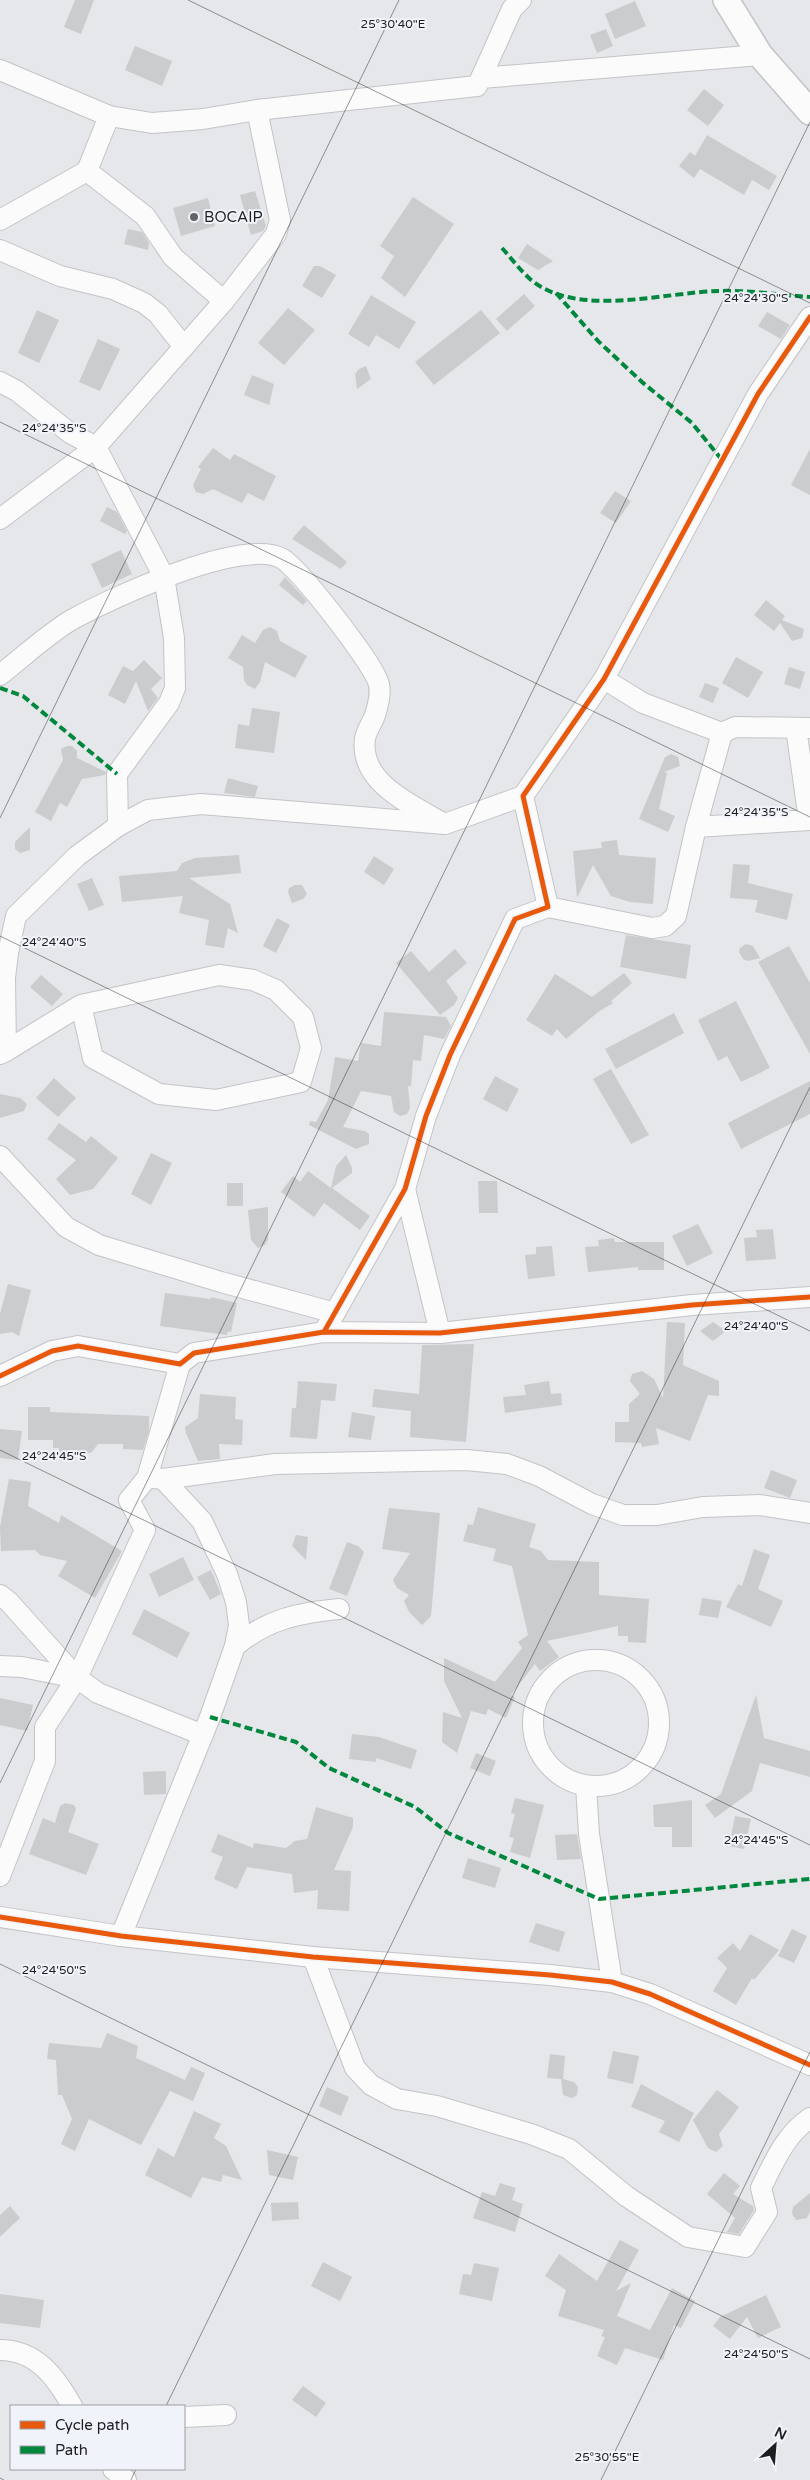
<svg xmlns="http://www.w3.org/2000/svg" width="810" height="2480" viewBox="0 0 810 2480" font-family="'Varela Round',sans-serif">
  <rect width="100%" height="100%" fill="#e5e7ea"/>
  <g fill="#cbccce">
    <path d="M75,0H94L81,34L64,27Z"/>
    <path d="M635,1L646,26L615,39L605,14Z"/>
    <path d="M606,29L613,46L597,53L590,35Z"/>
    <path d="M135,46L172,61L162,86L125,70Z"/>
    <path d="M704,89L724,105L708,126L687,110Z"/>
    <path d="M707,135L777,176L769,190L752,180L744,195L700,169L694,178L679,166L690,152L695,156Z"/>
    <path d="M255,191L266,226L263,231L251,235L240,195Z"/>
    <path d="M413,197L454,224L405,297L381,278L394,256L380,246Z"/>
    <path d="M208,198L215,226L181,236L173,208Z"/>
    <path d="M128,229L142,232L149,243L148,250L124,244Z"/>
    <path d="M527,244L553,261L538,270L518,258Z"/>
    <path d="M314,266H320L336,275L322,298L302,286Z"/>
    <path d="M524,294L535,306L507,331L496,319Z"/>
    <path d="M371,295L416,322L399,349L376,335L369,347L348,334Z"/>
    <path d="M288,308L315,330L284,365L258,343Z"/>
    <path d="M37,310L59,320L39,363L18,353Z"/>
    <path d="M481,310L500,333L434,385L415,362Z"/>
    <path d="M767,312L790,325L781,339L758,326Z"/>
    <path d="M98,339L120,349L100,391L79,382Z"/>
    <path d="M366,366L371,379L357,389L355,374L359,369Z"/>
    <path d="M252,375L274,384L269,405L244,395Z"/>
    <path d="M213,448L230,460L234,454L276,476L264,501L248,493L242,503L213,489L203,494L196,492L193,485L201,469L198,467Z"/>
    <path d="M810,449V495L791,485Z"/>
    <path d="M615,491L631,501L616,523L600,513Z"/>
    <path d="M107,507L117,512L127,531L125,534L100,521Z"/>
    <path d="M304,525L347,562L341,569L292,539Z"/>
    <path d="M121,550L132,574L102,588L91,564Z"/>
    <path d="M285,577L307,601L303,605L279,585Z"/>
    <path d="M766,600L785,616L782,620L804,629L802,638L792,641L780,623L774,631L754,615Z"/>
    <path d="M270,627L277,631L280,641L307,656L295,678L265,662L260,682L255,689L247,685L244,680L243,667L228,658L242,635L255,643L263,630Z"/>
    <path d="M736,657L763,672L748,698L722,683Z"/>
    <path d="M144,660L162,678L151,689L158,698L148,711L136,681L125,704L108,695L123,666L133,671Z"/>
    <path d="M789,667L805,672L800,689L784,684Z"/>
    <path d="M705,683L719,688L713,703L699,697Z"/>
    <path d="M252,708L280,712L274,753L235,748L238,724L249,726Z"/>
    <path d="M67,746H72L77,751V758L106,772L105,775L82,779L67,807L60,803L51,821L35,812L63,760L61,749Z"/>
    <path d="M671,754L678,757L680,766L664,772L667,773L659,809L675,816L668,832L639,819L665,757Z"/>
    <path d="M228,778L258,786L255,797L224,793Z"/>
    <path d="M30,827V850L20,853L15,849V842Z"/>
    <path d="M617,840L619,855L656,858L653,904L630,902L611,896L593,865L577,898L573,851L602,848L601,842Z"/>
    <path d="M239,855L241,873L189,878L230,904L238,933L228,928L224,948L205,945L209,920L179,913L183,896L122,902L119,876L177,871L182,863L195,858Z"/>
    <path d="M374,856L394,869L384,885L364,872Z"/>
    <path d="M733,864L750,865L748,883L793,894L787,920L755,912L758,900L730,898Z"/>
    <path d="M92,878L104,905L89,911L77,884Z"/>
    <path d="M295,885H302L307,894L303,899L292,903L288,892L289,888Z"/>
    <path d="M277,918L290,925L276,953L263,946Z"/>
    <path d="M626,935L691,945L686,979L620,967Z"/>
    <path d="M746,944L753,946L760,958L748,961L743,959L739,952L740,948Z"/>
    <path d="M789,946L810,983V1054L758,962Z"/>
    <path d="M455,949L467,963L446,981L458,998L454,1005L440,1015L396,963L411,951L429,972Z"/>
    <path d="M624,973L632,983L611,1001L613,1003L598,1012L566,1039L557,1029L552,1036L526,1020L555,974L592,997Z"/>
    <path d="M41,975L63,994L52,1006L30,987Z"/>
    <path d="M736,1001L770,1068L741,1082L727,1056L718,1061L698,1020Z"/>
    <path d="M384,1012L446,1017L451,1026L444,1039L424,1035L421,1061L413,1060L411,1086H408L410,1108L407,1114L400,1116L394,1112L391,1096L361,1091L343,1127L365,1131L369,1134V1144L356,1149L309,1125L310,1121L316,1122L328,1100L335,1057L358,1061L361,1043L381,1046Z"/>
    <path d="M674,1013L684,1033L616,1069L605,1049Z"/>
    <path d="M611,1069L649,1135L631,1144L593,1079Z"/>
    <path d="M495,1076L519,1089L507,1112L483,1099Z"/>
    <path d="M54,1078L76,1098L58,1117L36,1098Z"/>
    <path d="M810,1081V1114L741,1149L728,1123Z"/>
    <path d="M0,1094L20,1098L27,1104L24,1111L0,1118Z"/>
    <path d="M59,1123L86,1142L91,1136L118,1158L93,1189L70,1195L56,1179L76,1160L47,1139Z"/>
    <path d="M151,1153L172,1163L151,1205L131,1194Z"/>
    <path d="M346,1155L352,1168V1173L332,1188L370,1216L360,1230L324,1203L314,1217L281,1192L293,1176L300,1182L308,1171L331,1188L336,1166Z"/>
    <path d="M478,1181H497L498,1213H479Z"/>
    <rect x="227" y="1183" width="16" height="23"/>
    <path d="M268,1207V1240L265,1245L258,1248L251,1240L248,1210Z"/>
    <path d="M698,1224L713,1253L687,1266L672,1236Z"/>
    <path d="M773,1229L776,1259L746,1261L744,1238L757,1237L756,1230Z"/>
    <path d="M614,1238L615,1242H664V1270H638V1267L588,1272L585,1247L599,1246L598,1240Z"/>
    <path d="M552,1246L555,1276L528,1279L525,1255L536,1254V1247Z"/>
    <path d="M8,1284L31,1290L19,1336L12,1332L0,1334V1314Z"/>
    <path d="M165,1293L211,1299V1297L237,1303L231,1332L228,1331L227,1335L160,1326Z"/>
    <path d="M667,1322L685,1323L683,1365L719,1381V1396L708,1395L690,1441L656,1428L659,1444L642,1447L641,1443L615,1442V1422H629V1404L640,1394L630,1381L632,1374L642,1371L654,1379L663,1398Z"/>
    <path d="M713,1322L726,1331L713,1341L700,1331Z"/>
    <path d="M474,1344L466,1442L410,1437L411,1411L372,1407L374,1389L419,1394L422,1345Z"/>
    <path d="M298,1381L337,1384L335,1401L321,1400L317,1439L290,1437L292,1408H296Z"/>
    <path d="M549,1381L551,1394L561,1393L562,1405L505,1413L503,1397L526,1395L524,1385Z"/>
    <path d="M200,1394L236,1397L235,1419L243,1420L242,1445L219,1444L220,1459L198,1461L186,1433L185,1427L198,1418Z"/>
    <path d="M28,1407H50V1412L149,1416V1430L143,1450L123,1449V1444H98L92,1452L68,1460H59V1448H53V1440H28Z"/>
    <path d="M352,1412L375,1416L371,1440L348,1437Z"/>
    <path d="M0,1429L22,1431L18,1460L0,1458Z"/>
    <path d="M771,1470L797,1480L790,1498L764,1488Z"/>
    <path d="M9,1479L31,1482L28,1506L59,1523L61,1515L122,1551L95,1598L58,1576L67,1561L40,1555L35,1550L1,1551L0,1527Z"/>
    <path d="M478,1507L536,1524L529,1547L541,1551L548,1560L599,1562V1595L649,1599L646,1643L628,1642V1636H618V1626L547,1641L559,1657L540,1671L535,1664L511,1695L515,1697L506,1718L488,1709L486,1715L471,1711L457,1753L442,1742L443,1712L462,1718L444,1681V1658L495,1682L522,1648L518,1642L528,1635L512,1566L493,1561L496,1549L463,1541L468,1524L473,1525Z"/>
    <path d="M389,1508L440,1513L431,1616L422,1625L409,1612L404,1601L409,1595L397,1588L393,1580L410,1553L382,1549Z"/>
    <path d="M296,1535L308,1537L306,1560L292,1546Z"/>
    <path d="M347,1542L358,1546L364,1552L347,1596L329,1589Z"/>
    <path d="M754,1549L770,1555L758,1589L783,1601L771,1627L726,1607L738,1584L742,1586Z"/>
    <path d="M183,1557L194,1580L159,1597L149,1574Z"/>
    <path d="M211,1570L221,1594L210,1600L197,1577Z"/>
    <path d="M702,1598L722,1601L718,1618L699,1615Z"/>
    <path d="M144,1609L190,1633L177,1658L132,1634Z"/>
    <path d="M756,1695L764,1738L810,1751V1777L760,1763L752,1791L715,1818L705,1805L721,1794Z"/>
    <path d="M0,1698L33,1705L27,1731L0,1725Z"/>
    <path d="M352,1734L379,1737L417,1750L411,1769L376,1758V1762L349,1759Z"/>
    <path d="M476,1753L496,1761L490,1776L470,1768Z"/>
    <path d="M166,1771V1794L144,1795L143,1772Z"/>
    <path d="M515,1798L544,1805L530,1858L510,1852L514,1838L509,1837L515,1814L511,1813Z"/>
    <path d="M692,1800V1847H672V1827H654L653,1805Z"/>
    <path d="M65,1803L74,1805L76,1809L68,1832L99,1844L86,1875L29,1854L43,1818L55,1823L60,1806Z"/>
    <path d="M316,1807L353,1818V1827L334,1870L351,1871L349,1911L317,1909L318,1890L294,1893L292,1874L247,1867L237,1889L214,1879L223,1857L211,1852L218,1834L253,1848L254,1843L286,1848L295,1841L307,1839Z"/>
    <path d="M735,1816L751,1819L744,1849L729,1846Z"/>
    <path d="M577,1834L581,1859L557,1860L555,1835Z"/>
    <path d="M468,1858L501,1868L495,1888L462,1878Z"/>
    <path d="M536,1923L565,1932L559,1952L529,1942Z"/>
    <path d="M792,1929L807,1936L794,1963L778,1956Z"/>
    <path d="M750,1934L779,1950L754,1980L752,1978L736,2005L713,1991L727,1968L717,1958L733,1943L740,1951Z"/>
    <path d="M107,2033L138,2046L136,2058L185,2080L191,2067L205,2073L193,2101L170,2091L141,2145L89,2119L75,2151L61,2144L72,2119L62,2095H58L56,2060L47,2059L49,2043L101,2048Z"/>
    <path d="M613,2051L639,2056L633,2084L607,2078Z"/>
    <path d="M550,2054L565,2056L563,2079L574,2082L578,2087L577,2095L572,2098L563,2095L561,2079L547,2078Z"/>
    <path d="M641,2084L694,2113L679,2142L659,2132L665,2121L631,2107Z"/>
    <path d="M327,2087L349,2097L341,2116L319,2106Z"/>
    <path d="M717,2090L739,2107L719,2134L723,2146L716,2152L708,2148L693,2120Z"/>
    <path d="M194,2111L221,2124L214,2138L226,2146L242,2180L223,2175L221,2182L202,2177L191,2198L145,2175L158,2148L174,2157Z"/>
    <path d="M267,2150L298,2157L293,2180L269,2175Z"/>
    <path d="M724,2173L740,2186L733,2194L753,2206L754,2210L739,2234L727,2232L735,2218L707,2194Z"/>
    <path d="M500,2183L516,2188L512,2200L523,2204L515,2232L473,2218L482,2192L495,2196Z"/>
    <path d="M810,2193V2211L807,2218L796,2220L792,2214L793,2207Z"/>
    <path d="M298,2202L299,2219L272,2221L271,2203Z"/>
    <path d="M10,2206L20,2218L0,2237V2215Z"/>
    <path d="M620,2240L639,2250L616,2291L631,2283L617,2316L650,2330L672,2288L695,2301L681,2328L674,2325L663,2360L625,2348L617,2365L597,2356L605,2337L601,2336L604,2330L558,2316L566,2290L545,2276L559,2254L597,2281Z"/>
    <path d="M323,2262L352,2277L340,2301L311,2286Z"/>
    <path d="M474,2263L499,2268L492,2301L459,2294L463,2274L471,2275Z"/>
    <path d="M0,2294L44,2300L40,2328L0,2323Z"/>
    <path d="M766,2295L781,2327L758,2338L747,2317L730,2339L713,2326L720,2317Z"/>
    <path d="M303,2386L326,2403L316,2417L292,2400Z"/>
  </g>
  <g fill="none" stroke-linecap="round" stroke-linejoin="round">
    <g stroke="#c3c4c7" stroke-width="22">
      <g id="minor">
        <path d="M0,70L109,116L152,123L203,119L257,110L477,86L481,78L760,55"/>
        <path d="M481,78L512,9L521,0"/>
        <path d="M109,116L87,171L145,216L173,257L224,301"/>
        <path d="M0,220L87,171"/>
        <path d="M0,250L60,276L113,289L144,303L158,314L184,347"/>
        <path d="M0,382L17,391L70,433L96,447L164,577L174,638L175,688L169,703L117,774L118,826"/>
        <path d="M0,519L96,447L224,301L276,234L280,220L257,110"/>
        <path d="M0,675C22,658 52,630 75,618C114,597 241,538 281,558C299,567 368,658 377,679C382,689 379,701 376,712C374,721 366,730 365,739C359,782 410,804 441,822"/>
        <path d="M604,679L643,703L722,733L735,727L810,728"/>
        <path d="M696,827L809,820L796,728"/>
        <path d="M548,907L652,928L665,926L676,916L696,827L722,733"/>
        <path d="M6,1051L81,1005L219,975L253,980L276,990L303,1017L311,1048L301,1082L216,1100L159,1094L93,1058L81,1005"/>
        <path d="M0,1054L6,1051L5,978L8,953L16,916L77,856L118,826L148,810L201,804L445,824L523,796"/>
        <path d="M0,1156L66,1227L99,1245L221,1282L335,1313"/>
        <path d="M405,1189L440,1333"/>
        <path d="M324,1332L405,1189L426,1116L450,1055L515,919L548,907L523,796L604,679L758,394L810,317"/>
        <path d="M0,1376L52,1351L78,1346L180,1364L194,1353L324,1332L440,1333L692,1305L810,1297"/>
        <path d="M163,1479L275,1464L466,1460L507,1464L539,1476L592,1504L623,1515H657L703,1507L760,1505L810,1513"/>
        <path d="M0,1595L9,1602L77,1678L98,1693L203,1735"/>
        <path d="M235,1646C268,1619 298,1613 339,1609"/>
        <circle cx="596" cy="1723" r="63"/>
        <path d="M0,1666L22,1667L77,1678"/>
        <path d="M586,1786L589,1834L612,1982"/>
        <path d="M0,1876L45,1761V1727L77,1678L145,1530L129,1500L147,1478L180,1364"/>
        <path d="M0,1917L121,1936L313,1957L550,1975L612,1982L650,1994L810,2065"/>
        <path d="M121,1936L210,1717L235,1646L239,1625L236,1602L227,1574L202,1521L163,1479L154,1478"/>
        <path d="M313,1957L355,2068L371,2085L397,2099L437,2106L531,2134L569,2149L626,2196L688,2237L745,2247L767,2212L761,2188C774,2162 785,2135 810,2118"/>
        <path d="M0,2350C36,2350 56,2377 72,2406"/>
        <path d="M184,2417L226,2415"/>
        <path d="M113,2469L126,2480"/>
      </g>
    </g>
    <g stroke="#c3c4c7" stroke-width="28">
      <path id="major" d="M726,0L760,55L810,112"/>
    </g>
    <use href="#minor" stroke="#fbfbfc" stroke-width="20"/>
    <use href="#major" stroke="#fbfbfc" stroke-width="25"/>
    <g stroke="#00873e" stroke-width="4" stroke-dasharray="8 4" stroke-linecap="butt">
      <path d="M502,248C511,258 520,270 530,279C577,319 664,292 719,291C749,290 780,295 810,297"/>
      <path d="M556,293L598,341L642,382L692,423L722,460"/>
      <path d="M0,688L23,696L117,774"/>
      <path d="M210,1717L296,1742L329,1768L415,1807L448,1833L599,1899L810,1879"/>
    </g>
    <g stroke="#f0f4fa" stroke-width="8">
      <g id="cycleway">
        <path d="M324,1332L405,1189L426,1116L450,1055L515,919L548,907L523,796L604,679L758,394L810,317"/>
        <path d="M0,1376L52,1351L78,1346L180,1364L194,1353L324,1332L440,1333L692,1305L810,1297"/>
        <path d="M0,1917L121,1936L313,1957L550,1975L612,1982L650,1994L810,2065"/>
      </g>
    </g>
    <use href="#cycleway" stroke="#e8590c" stroke-width="5"/>
  </g>
  <path fill="none" stroke="#1d1e20" stroke-width="1" stroke-opacity="0.45" d="M188,0L810,303M0,422L810,817M0,818L399,0M0,936L810,1331M0,1450L810,1845M0,1783L810,122M0,1964L810,2359M166,2406L810,1087M0,2478L4,2480M131,2480L136,2469M601,2480L810,2052"/>
  <circle fill="#636467" stroke="#f0f4fa" stroke-width="2" cx="194" cy="217" r="5"/>
  <g text-anchor="middle" dominant-baseline="central" stroke-width="4" stroke-linejoin="round" paint-order="stroke">
    <g font-size="15" fill="#1d1e20" stroke="#f0f4fa" text-anchor="start">
      <text x="204" y="217">BOCAIP</text>
    </g>
  </g>
  <g font-size="12" text-anchor="middle" fill="#1d1e20" stroke="#f0f4fa" stroke-width="4" stroke-linejoin="round" paint-order="stroke">
    <text x="393" y="28">25°30'40"E</text>
    <text x="756" y="302">24°24'30"S</text>
    <text x="54" y="432">24°24'35"S</text>
    <text x="756" y="816">24°24'35"S</text>
    <text x="54" y="946">24°24'40"S</text>
    <text x="756" y="1330">24°24'40"S</text>
    <text x="54" y="1460">24°24'45"S</text>
    <text x="756" y="1844">24°24'45"S</text>
    <text x="54" y="1974">24°24'50"S</text>
    <text x="756" y="2358">24°24'50"S</text>
    <text x="607" y="2461">25°30'55"E</text>
  </g>
  <rect x="10" y="2405" width="175" height="65" fill="#f0f4fa" stroke="#9c9ea3"/>
  <rect x="20" y="2421" width="25" height="8" fill="#e8590c" stroke="#9c9ea3"/>
  <text x="55" y="2430" font-size="15" fill="#1d1e20">Cycle path</text>
  <rect x="20" y="2446" width="25" height="8" fill="#00873e" stroke="#9c9ea3"/>
  <text x="55" y="2455" font-size="15" fill="#1d1e20">Path</text>
  <g transform="translate(775 2445) rotate(26)" stroke="#f0f4fa" stroke-width="4" paint-order="stroke">
  <path d="M0-4L9 19L0 12L-9 19Z" fill="#1d1e20"/>
  <text y="-8" font-size="14" font-weight="bold" text-anchor="middle" fill="#1d1e20">N</text>
  </g>
</svg>
